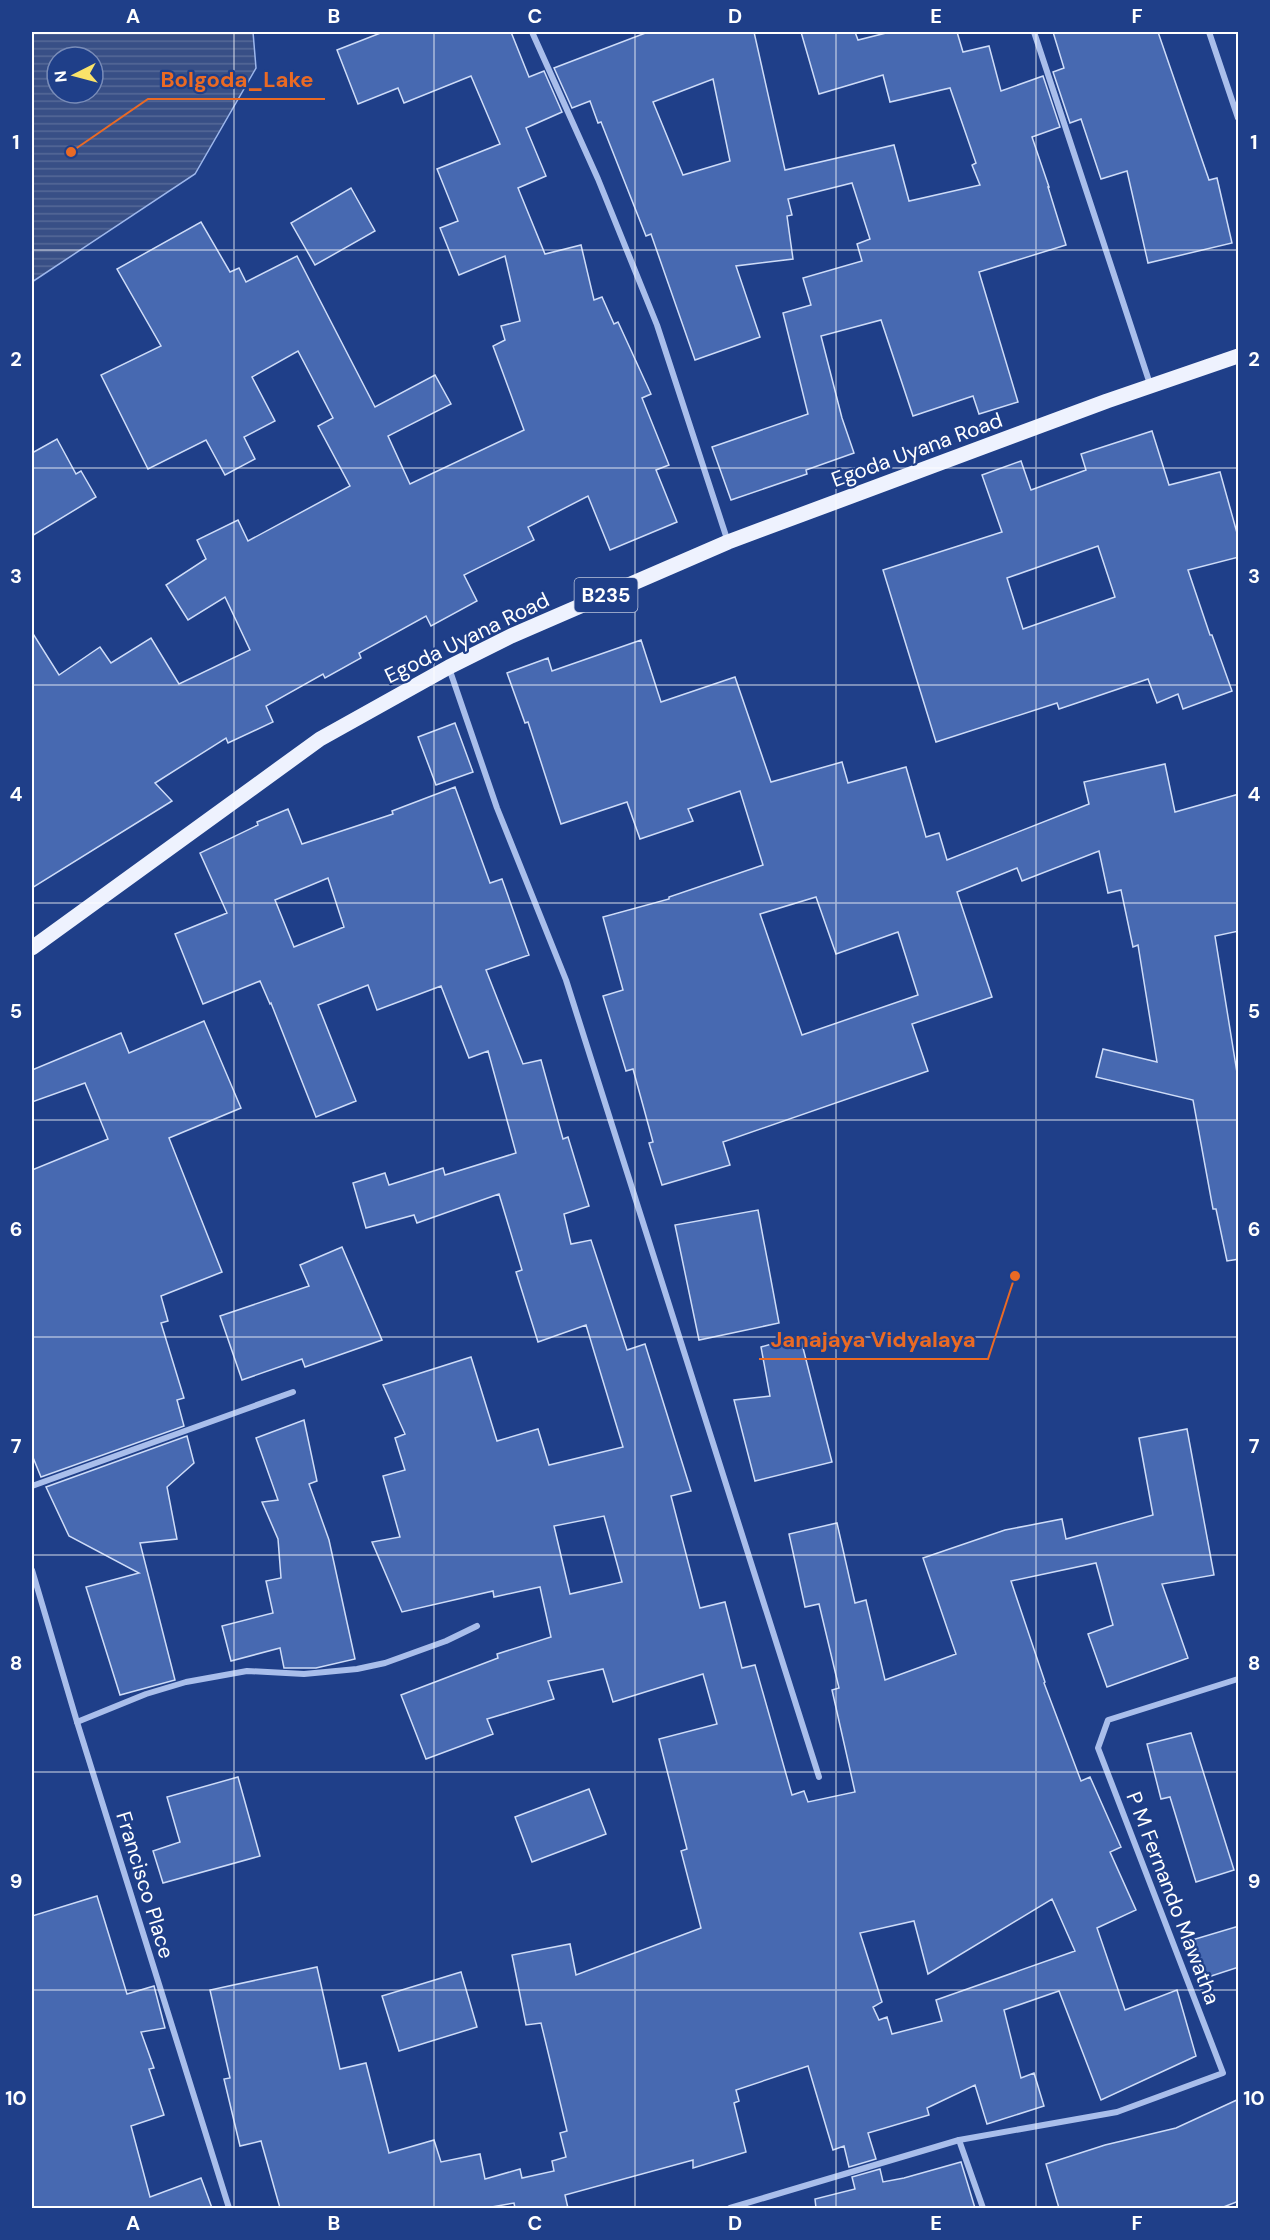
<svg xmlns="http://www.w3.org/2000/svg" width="1270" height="2240" viewBox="0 0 1270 2240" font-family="'DM Sans',sans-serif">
  <defs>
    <pattern id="water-rules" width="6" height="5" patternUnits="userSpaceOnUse" patternTransform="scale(1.5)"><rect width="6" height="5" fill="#384f86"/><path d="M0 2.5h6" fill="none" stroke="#566998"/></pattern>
  </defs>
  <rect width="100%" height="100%" fill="#1f3f89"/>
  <path fill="url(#water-rules)" stroke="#9db7ed" stroke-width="1.5" fill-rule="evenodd" d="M32,32H253L256,68L195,174L32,282ZM57,57H93V93H57Z"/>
  <g fill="#4769b1" stroke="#cedcf8" stroke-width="1.5" fill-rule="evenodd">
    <path d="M383,32H511L529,77L544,71L562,112L526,128L546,176L518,188L545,254L581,245L594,300L602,297L614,324L618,322L651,394L642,398L669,465L656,470L677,522L610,550L588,496L528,527L534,540L464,575L477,601L431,626L426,616L359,653L361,658L325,678L323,674L266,706L273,722L228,743L226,738L155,783L172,801L32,888V632L59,675L100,647L111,663L151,638L179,684L250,650L225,597L188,620L166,585L206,559L197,540L238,520L248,541L350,486L318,426L333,418L298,351L252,377L275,421L244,437L255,459L225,475L206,440L148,469L101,375L161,346L117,269L201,222L230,272L239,268L246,282L297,256L375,407L435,375L451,404L388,436L410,484L524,430L493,346L505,340L501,326L520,321L505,256L459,275L440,228L458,221L437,169L500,144L471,76L404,103L398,88L358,104L337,50Z"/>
    <path d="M648,32H754L785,170L894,145L909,201L980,185L972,165L976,163L950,88L890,102L883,75L819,94L801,32H855L858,40L890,32H957L963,52L989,46L1001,91L1043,76L1060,127L1032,137L1049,187H1048L1066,245L979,272L1018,402L979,414L973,396L913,416L881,320L821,336L842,418L854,453L806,470L807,474L731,500L712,447L808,414L783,313L811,305L803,278L862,261L857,244L870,239L852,183L788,199L792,215L787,216L793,259L736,266L760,337L695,360L651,234L646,236L601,122L598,123L590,101L572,108L554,68ZM713,79L730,161L683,175L653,102Z"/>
    <path d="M1053,32H1158L1209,180L1217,178L1232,243L1148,263L1127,171L1101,179L1081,119L1070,123L1053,72L1064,68Z"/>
    <path d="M351,188L375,231L315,265L291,223Z"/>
    <path d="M1152,431L1169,485L1220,472L1239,540V557L1188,570L1210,635H1212L1232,691L1183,709L1178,694L1157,703L1148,679L1059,709L1057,703L936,742L883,570L1002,532L982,475L1021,461L1031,490L1086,470L1081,454ZM1098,546L1115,597L1023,629L1007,578Z"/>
    <path d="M57,439L76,474L81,471L96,497L32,536V453Z"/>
    <path d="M641,640L661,702L735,677L771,782L842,762L848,783L906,767L926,837L939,833L947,860L1089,804L1084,782L1165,764L1175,812L1239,794V931L1215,936L1239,1085V1259L1227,1261L1216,1209H1213L1193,1100L1096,1077L1103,1049L1157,1062L1138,945L1133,947L1121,890L1108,893L1099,851L1022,881L1017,868L957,892L992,997L912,1024L928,1071L723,1142L730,1165L662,1185L649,1143L653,1142L633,1069L626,1071L603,996L623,990L603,917L669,899V897L763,865L740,791L688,809L693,821L640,839L627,802L561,824L528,722L525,723L507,673L548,658L552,671ZM816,897L836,954L898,932L918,995L802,1035L760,914Z"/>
    <path d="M455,723L473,772L436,785L418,737Z"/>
    <path d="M455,787L490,883L502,879L529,955L486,970L523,1064L541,1060L563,1139L568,1137L589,1206L564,1214L571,1244L591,1240L627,1350L645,1344L691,1491L671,1496L700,1608L725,1602L742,1668L755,1665L792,1795L804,1791L808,1802L855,1792L832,1690L839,1688L819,1604L805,1607L789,1534L837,1523L855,1603L866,1600L885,1680L956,1654L923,1558L1005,1530L1062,1519L1066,1539L1153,1515L1139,1438L1187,1429L1214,1575L1162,1584L1188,1658L1107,1687L1088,1634L1113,1625L1096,1563L1011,1581L1045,1682L1044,1683L1081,1781L1090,1777L1121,1847L1110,1852L1136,1910L1097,1928L1125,2010L1177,1990L1196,2056L1101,2100L1059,1991L1004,2010L1021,2078L1034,2073L1044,2106L987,2124L975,2085L927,2108L929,2115L868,2133L876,2159L849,2167L844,2146L833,2150L808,2066L736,2090L739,2101L734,2103L746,2152L693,2168V2160L565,2195L568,2208H515L514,2203L486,2208H280L261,2141L240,2146L224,2079L230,2078L210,1990L317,1967L340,2069L366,2063L389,2153L434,2140L441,2162L480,2154L485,2179L520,2169L522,2178L554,2171L552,2161L566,2157L560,2133L567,2131L541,2023L526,2025L512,1955L570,1944L576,1975L701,1928L681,1851L687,1849L659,1739L717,1724L703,1674L613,1702L603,1669L548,1681L554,1699L487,1719L493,1734L426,1759L401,1695L498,1658L497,1654L551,1637L540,1587L494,1597L493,1591L402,1612L372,1542L400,1537L383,1476L405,1470L395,1438L405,1434L383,1385L471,1357L497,1441L538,1429L549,1465L623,1447L586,1325L538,1342L516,1272L522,1270L499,1194L417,1223L414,1215L366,1228L353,1183L385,1173L389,1185L443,1168L445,1175L516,1153L488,1051L469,1058L441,986L377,1010L368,985L318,1005L356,1101L316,1117L271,1003L270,1004L260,981L203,1004L175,934L227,913L200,853L258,825L257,822L288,809L302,844L393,814L392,811ZM328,878L344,927L294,947L275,900ZM604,1516L622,1582L570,1594L554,1526ZM1052,1899L1075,1951L936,2000L942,2021L892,2034L887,2017L879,2020L873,2007L882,2002L860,1933L914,1921L928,1974Z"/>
    <path d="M204,1021L241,1108L169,1138L222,1272L161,1296L168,1321L161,1323L184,1398L177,1400L184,1426L41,1477L32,1455V1170L108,1139L85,1083L32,1102V1070L121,1033L129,1053Z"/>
    <path d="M758,1210L779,1323L699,1340L675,1225Z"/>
    <path d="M342,1247L382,1340L305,1367L302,1359L242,1380L220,1316L309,1286L300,1265Z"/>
    <path d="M800,1336L832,1462L755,1481L734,1400L770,1396L761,1347Z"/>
    <path d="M304,1420L317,1481L309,1484L329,1540L355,1659L316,1668H284L280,1648L231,1661L222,1626L273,1613L266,1581L281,1578L278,1539L262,1502L278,1500L256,1438Z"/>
    <path d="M187,1436L194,1463L167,1487L177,1539L140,1543L175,1680L120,1695L86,1587L139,1573L69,1536L46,1487Z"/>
    <path d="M1191,1733L1234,1870L1196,1882L1170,1797L1161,1799L1147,1744Z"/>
    <path d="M238,1777L260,1856L163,1883L153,1851L180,1842L167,1797Z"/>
    <path d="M589,1789L606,1834L532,1862L515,1817Z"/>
    <path d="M97,1896L127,1994L154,1986L165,2028L141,2032L154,2068L149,2069L164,2115L131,2126L150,2197L201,2178L212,2208H32V1916Z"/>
    <path d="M1239,1926V1967L1205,1978L1192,1940Z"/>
    <path d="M461,1972L477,2027L399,2051L382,1996Z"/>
    <path d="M1239,2099V2201L1221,2208H1059L1046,2164L1105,2145L1176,2128Z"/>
    <path d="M961,2162L975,2208H816L815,2199L855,2189L852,2177L880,2169L883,2182L904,2178Z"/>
  </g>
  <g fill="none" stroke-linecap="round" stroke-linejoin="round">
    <g stroke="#a9beeb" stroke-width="6">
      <path d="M532,32L598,179L657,325L728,542"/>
      <path d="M1034,32L1150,384"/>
      <path d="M1209,32L1238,118"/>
      <path d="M449,668L497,808L566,980L819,1777"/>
      <path d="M32,1486L293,1392"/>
      <path d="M32,1570L77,1722L229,2208"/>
      <path d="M77,1722L146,1694L186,1682L247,1671L304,1674L357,1669L385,1663L446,1641L477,1626"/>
      <path d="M959,2140L983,2208"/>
      <path d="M730,2208L959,2140L1117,2112L1223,2073L1098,1748L1108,1720L1238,1679"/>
    </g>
    <path stroke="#eef2fe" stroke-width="15" d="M32,948L320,739L449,667L511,636L728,542L1107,401L1238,356"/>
  </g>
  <path fill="none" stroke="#fff" stroke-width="1.5" stroke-opacity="0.55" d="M234,32V2208M434,32V2208M635,32V2208M836,32V2208M1036,32V2208M32,250H1238M32,468H1238M32,685H1238M32,903H1238M32,1120H1238M32,1337H1238M32,1555H1238M32,1772H1238M32,1990H1238"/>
  <g text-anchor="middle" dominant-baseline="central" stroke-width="4.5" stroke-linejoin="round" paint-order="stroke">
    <rect fill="#1f3f89" stroke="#bcc5dc" stroke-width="1.5" x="574.5" y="578" width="63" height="34" rx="4.5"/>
    <g font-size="20" font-weight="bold" fill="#fff">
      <text x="606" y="595">B235</text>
    </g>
    <g font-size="21" fill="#fff" stroke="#1f3f89">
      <text transform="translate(917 450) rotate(-20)">Egoda Uyana Road</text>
      <text transform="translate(467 638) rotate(-26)">Egoda Uyana Road</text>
      <text transform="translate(145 1885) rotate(73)">Francisco Place</text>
      <text transform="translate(1173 1898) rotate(69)">P M Fernando Mawatha</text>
    </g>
  </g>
  <path fill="none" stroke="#ea6a24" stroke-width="2" d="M71 152L148 99H325M1015 1276L988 1359H759"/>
  <g fill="#ea6a24" stroke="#1f3f89" stroke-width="2">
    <circle cx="71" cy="152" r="6"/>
    <circle cx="1015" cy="1276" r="6"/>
  </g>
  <g font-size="22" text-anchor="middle" font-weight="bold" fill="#ea6a24" stroke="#1f3f89" stroke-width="4.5" stroke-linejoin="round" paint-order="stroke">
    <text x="237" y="87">Bolgoda_Lake</text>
    <text x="873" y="1347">Janajaya Vidyalaya</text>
  </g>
  <rect width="1270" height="2240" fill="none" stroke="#1f3f89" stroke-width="66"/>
  <g transform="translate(75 75) rotate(264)"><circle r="28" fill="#1f3f89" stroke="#798cb8" stroke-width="1.5"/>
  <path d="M0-4.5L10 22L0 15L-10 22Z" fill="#fae369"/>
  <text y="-9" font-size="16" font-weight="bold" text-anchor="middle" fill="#ffffff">N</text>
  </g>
  <rect x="33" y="33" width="1204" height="2174" fill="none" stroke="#fff" stroke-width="2"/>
  <g font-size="20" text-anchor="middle" font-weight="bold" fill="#fff">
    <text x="133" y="23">A</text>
    <text x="334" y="23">B</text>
    <text x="535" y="23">C</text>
    <text x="735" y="23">D</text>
    <text x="936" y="23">E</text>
    <text x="1137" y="23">F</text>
    <text x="16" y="149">1</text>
    <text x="1254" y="149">1</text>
    <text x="16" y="366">2</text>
    <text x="1254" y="366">2</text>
    <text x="16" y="583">3</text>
    <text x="1254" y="583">3</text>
    <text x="16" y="801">4</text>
    <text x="1254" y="801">4</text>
    <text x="16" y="1018">5</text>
    <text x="1254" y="1018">5</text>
    <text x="16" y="1236">6</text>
    <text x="1254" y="1236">6</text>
    <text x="16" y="1453">7</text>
    <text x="1254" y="1453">7</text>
    <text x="16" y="1670">8</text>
    <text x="1254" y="1670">8</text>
    <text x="16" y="1888">9</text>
    <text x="1254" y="1888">9</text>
    <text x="16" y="2105">10</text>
    <text x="1254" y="2105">10</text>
    <text x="133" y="2230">A</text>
    <text x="334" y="2230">B</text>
    <text x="535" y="2230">C</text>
    <text x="735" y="2230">D</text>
    <text x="936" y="2230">E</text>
    <text x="1137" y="2230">F</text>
  </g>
</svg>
